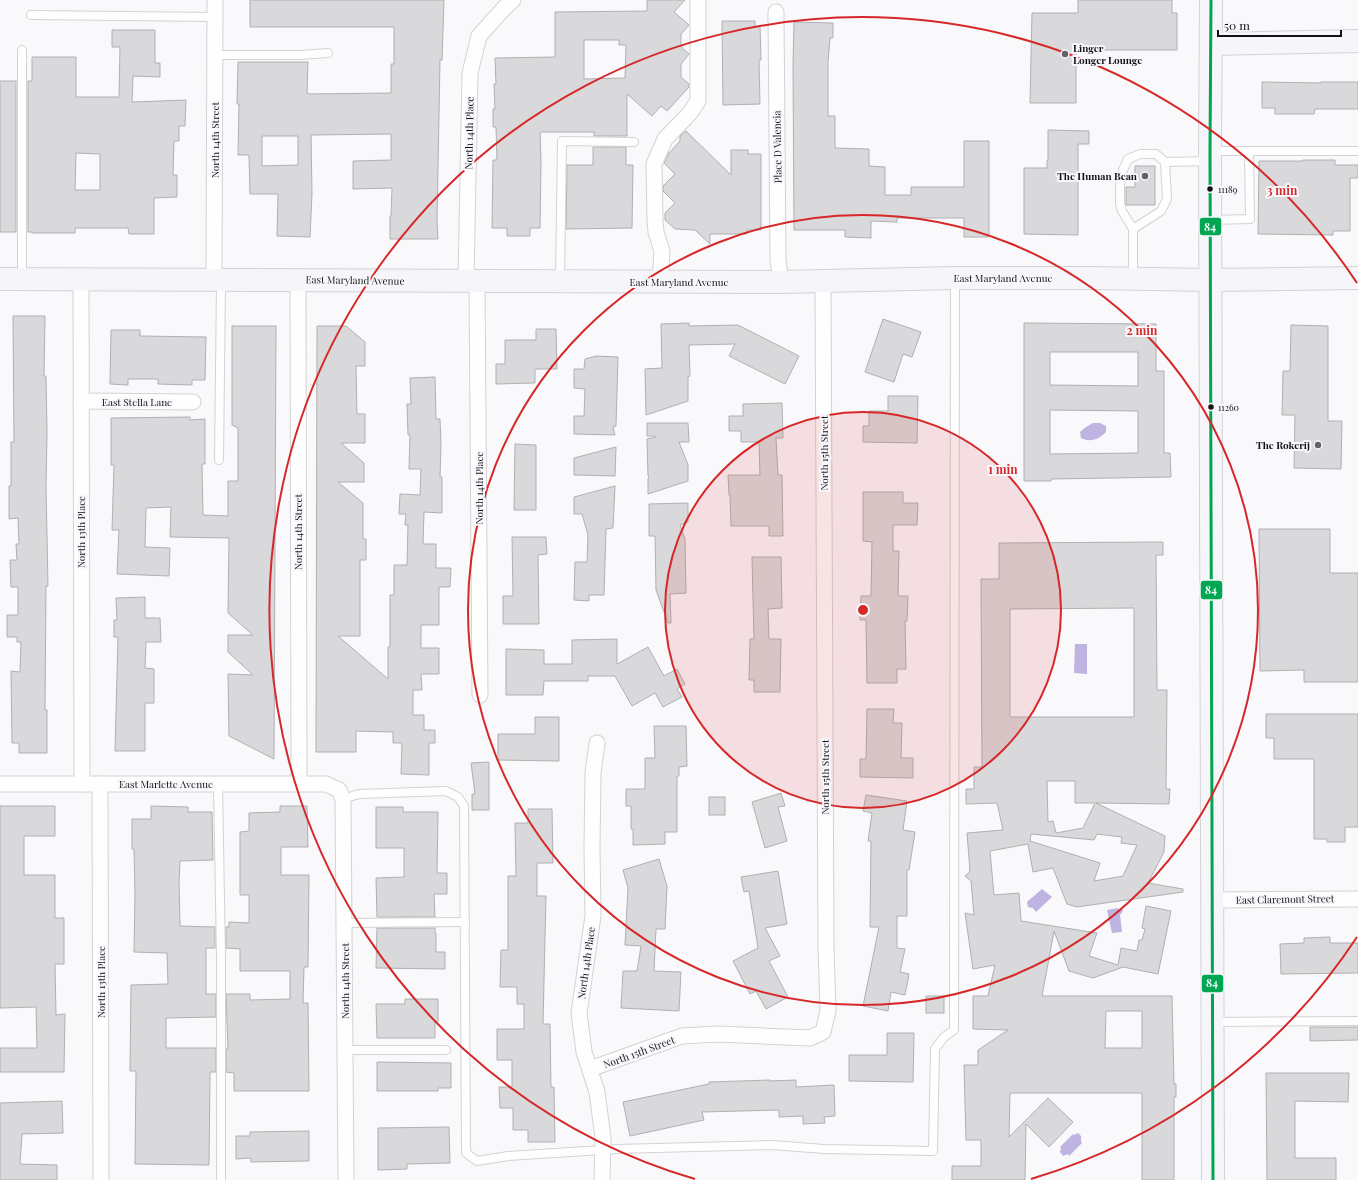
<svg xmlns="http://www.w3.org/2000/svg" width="1358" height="1180" viewBox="0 0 1358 1180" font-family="'Playfair Display',serif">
  <rect width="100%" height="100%" fill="#f9f8fb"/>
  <g fill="#beb3e1">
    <path d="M1093,423H1100L1106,426V432C1099,439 1091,443 1081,438L1080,432L1086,427Z"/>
    <path d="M1075,644H1087V674L1074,673Z"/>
    <path d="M1042,889L1052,897L1036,912L1033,908L1028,907L1027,902Z"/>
    <path d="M1118,908L1119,910L1122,909L1123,911L1120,915L1122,932L1112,933L1107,910Z"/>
    <path d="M1078,1133L1081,1136V1141L1082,1143L1069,1156L1068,1154L1063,1156L1060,1152L1061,1148L1060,1147L1073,1134L1074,1135Z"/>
  </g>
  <g fill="#d9d9db" stroke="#b0b0b2" fill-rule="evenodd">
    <path d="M250,0H444L442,60H440L437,221L438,239H390V216H391L392,188L353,189V161L391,160V134L311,135L312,193L310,237L277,236L278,194H250L249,155H238L239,104H237L238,62H308L307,93L310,94L391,93V64H394V27H250ZM262,136H298V165L262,166Z"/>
    <path d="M647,0H685L674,12L689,25L681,34V47L689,54L681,64V77L689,84V87L667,111L661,106L652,116L627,94V136H594V132H541L540,133L541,161L540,228H530V236H507V228H492L493,160H497L496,127H493V109H495L494,84H496L495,58L555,57V12L647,11ZM584,40H619V45H626L625,78L584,79Z"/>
    <path d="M1078,0H1172V13H1177V50H1076V103H1030L1032,13H1078Z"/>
    <path d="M722,21H755V26H760L761,60H759L760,104L723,105Z"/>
    <path d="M794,22L833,23V38H830L828,62V116H835V148L869,149V166L885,167V195H911V187H964V141H989V237H964V218H897V222L871,221V238L845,237V230H794L793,64Z"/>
    <path d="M112,30H155V63H160V77L133,76L132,102L186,100L185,126H179V141H174L173,175H177V197L154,198V234H129L128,228H75V233H32V232H28V81H32V57H76V97H119L120,47H112ZM76,153L100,154V190H75Z"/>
    <rect x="0" y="81" width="16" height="151"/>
    <path d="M1262,82L1321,83V82H1358V109H1315L1314,114H1275V108H1262Z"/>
    <path d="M1048,130L1089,131V144H1078V235L1024,234V168H1047V160H1048Z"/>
    <path d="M686,131L731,175V150H748V154H761V230H747V234H710V244L695,230L675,229L665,220V213L675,203L663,191V186L675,174L664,163L669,153L680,141V136Z"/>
    <path d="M593,147H626V165H633L632,228L566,229L567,165H593Z"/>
    <path d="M1303,160H1335V165H1358V178H1350V231H1333V235L1258,234L1259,161H1303Z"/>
    <path d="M1135,166H1155V205H1126V187H1135Z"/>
    <path d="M13,316H45L44,376H46L47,432L46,486L48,586H46L45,710H47V753H19V743H12L11,671L20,672L21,642H17V637H7V615H18V587H11L10,560H17L16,544H19L18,518L9,519V486H11V442H14Z"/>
    <path d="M883,319L921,332L912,357L903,354L894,382L865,372Z"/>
    <path d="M689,323V326L738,325L799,356L785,384L729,356L735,344L689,345L690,376L688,377V401L646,415L645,369L662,368L661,324Z"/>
    <path d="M1024,323L1156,324V371H1164V453H1170L1171,477L1051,479V481H1024ZM1050,352H1138V386L1050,385ZM1050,410L1138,411V453L1050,454Z"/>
    <path d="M1291,325L1328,326V421H1342L1341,469L1294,468L1295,415H1282L1283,371H1290Z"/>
    <path d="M232,326H276L274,759L229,736L228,674L253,675L228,652V635H253L228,613L229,538L170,537L171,507L146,508L145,547L170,548L169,576L117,574L119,530H112L114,465H111V418L190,417V420L205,419V464H202L203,515L228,516V481H238V428L232,425Z"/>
    <path d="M317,326H346L365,342V366H356L357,414H365V443H341L364,463V482H338L363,503V539H366V560H360V636H338L388,679V647H390V595H394V565H407L408,525H405L406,514H399L400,494L420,495L421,469H409L410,435H408L407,404H411L410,378L435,377L436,419H440L441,444L440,477H442V513L424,512L423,544H436V568H451L450,587H439V625H421V648H439V674H421L422,690H413V715H424V730H435V743H429V775L401,774L402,743H393V732L356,731V752H316Z"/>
    <path d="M536,329H556L557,369H535V383L496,384V364H505V340H536Z"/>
    <path d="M111,330H140V336L206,337L205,380H192V385L158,384V379H128V385L110,384Z"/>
    <path d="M596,356L618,357L616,426L613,427L615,435L574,434V416H584L585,389L574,388V369H584L585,359Z"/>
    <path d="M888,396H918L917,443L863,442V426H869V411H888Z"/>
    <path d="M782,403L783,438H776L778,475H782L783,536H769V526H731L730,495H729L728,475H760L759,442H741V431H729V416H743V404Z"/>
    <path d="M647,423H688L689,442H679L688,465V481L648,494V478L649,477L648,476L647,439L656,437L655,436H647Z"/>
    <path d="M515,444L536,445V510H514Z"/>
    <path d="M616,447L615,476L574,475V458Z"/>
    <path d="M615,486L613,528L606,529L604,595H589V601L574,600L575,562H587L588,535L582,514H574V497Z"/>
    <path d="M863,492H903V503H918L917,525H893V551H899L898,596H908L907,621H905L906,669H897V683H867L866,620H860L861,596H871L872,542L863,541Z"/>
    <path d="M688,503V522L680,525L685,539L686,593L670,594L671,623H668L656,590L655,536H649V504Z"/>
    <path d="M1259,529H1330V573H1358V682H1304V670L1260,671Z"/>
    <path d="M512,537H546L547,554L538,555L539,624H503V596H513Z"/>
    <path d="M1163,542V555H1156L1157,690H1167L1166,789H1170L1169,804L1096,803L1165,836L1164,852L1148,883L1183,889V892L1077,907L1067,904L1053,868L1033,872L1028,844L990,851L994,895L1019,893L1021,921L1097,933L1089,956L1118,965L1121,948L1137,951L1139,940H1142L1145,929L1142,928L1146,906L1171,911L1158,974L1123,967L1093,978L1069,971L1054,931L1042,996H1172L1174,1084H1176V1097H1174V1180H1142V1093H1010L1009,1137L1048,1098L1073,1122L1049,1147L1026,1124L1025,1180H952V1166H981V1140H966L964,1065H978V1050L1008,1030L973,1029V996H988L995,965L973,969L965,913L974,915L971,881L965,876L970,871L967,833L1003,830L997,803L966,804V789H974V767H982L981,579H999V543ZM1134,608V717H1010V609ZM1047,781H1075V803H1095L1083,828L1056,833L1053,821L1048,822ZM1031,834L1094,840L1097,834L1122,837L1121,843L1137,845L1123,876L1094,881L1100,863L1030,841ZM1106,1011H1142V1048H1105Z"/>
    <path d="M752,557H781L782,608L768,609L769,639H781L780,692H754V680H749L750,639H754Z"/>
    <path d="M145,597V618H160L161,642H146L145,668L154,669V703H145V751H115L118,637H114V620H117L116,598Z"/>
    <path d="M617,639V664L648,647L664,676L677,669L685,684L677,689L682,697L663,707L655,693L632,706L615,676H588V681H544L543,695H506V649L544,650V664H572V640Z"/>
    <path d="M867,709H894L893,723H902L901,758H913V778L860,777V759H866Z"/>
    <path d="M1266,714H1358V827H1345V842H1327V839H1314V759H1274V738H1266Z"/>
    <path d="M535,717H559V761L498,760V734H535Z"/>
    <path d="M654,726H686L687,766L679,767V776H677V832H665V844L633,845V829H631V806H626V789H645V758H655Z"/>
    <path d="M489,762V810H472V794H475L471,763Z"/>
    <path d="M781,793L785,806L778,807L787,841L765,848L752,802Z"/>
    <path d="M866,795L907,801L903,830L915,832L909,870H907V916H897V948L905,949L900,972L909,974L905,995L891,992L888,1011L863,1006L879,927H870L871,841H868L872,813L863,811Z"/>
    <rect x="709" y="797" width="16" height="18"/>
    <path d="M0,806H55V836H24V875H55V918H64V964H55L56,1015L65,1014L64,1072H0V1048H37L36,1007L0,1008Z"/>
    <path d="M151,806L188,807V812H212L213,860L180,861L179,882L180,926L215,927V948H206V994H216V1017L166,1018V1048H216V1072H210L209,1165L135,1164L136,1071H130L131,985L168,984L167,953L134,952L135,894L134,849H132V819H151Z"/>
    <path d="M280,806H307L308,847H281V875H309L308,967H304L303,1003H308L309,1091H234V1073L226,1072V1049H228L226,994H250V1000L290,999V971H240V949L226,948V927H229V922L249,923V895H240V832L249,831V813L280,812Z"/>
    <path d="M376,807H403V812H438L437,873H447V894H434L435,917H377L376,878L404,877V848H376Z"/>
    <path d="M528,809H552L553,863H537V896H546L543,1024H550L551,1087H554L555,1142H528V1130H513V1108H500L499,1087H512V1060H497V1029H524V1004H517V987H500L501,950H508V876H516L515,823H528Z"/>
    <path d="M659,859L667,886L665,929H656L654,971L681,972L679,1011L621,1008L623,971H637L641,946L625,945L628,888L623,870Z"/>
    <path d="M778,871L787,924L765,928L780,956L769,961L788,997L766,1009L756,991L750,994L733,961L758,948L749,891L744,892L741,877Z"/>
    <path d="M377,928H435V933H436V952H445V969L376,968Z"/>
    <path d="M1330,937V943H1358V973L1281,974L1280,944L1304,943V938Z"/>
    <rect x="926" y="996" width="18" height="17"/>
    <path d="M405,999H438V1022H435V1038H377L376,1004H405Z"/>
    <path d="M1310,1027H1358V1040L1310,1041Z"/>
    <path d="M887,1033H914L913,1082L849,1081V1055H887Z"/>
    <path d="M377,1062L451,1063V1088H438V1091H377Z"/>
    <path d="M1266,1073H1349L1348,1102L1295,1101V1158H1336V1180H1267Z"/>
    <path d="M770,1080V1081L796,1080V1087L834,1085L835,1116L824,1117L825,1123L803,1124V1116L779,1117V1110L702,1112L704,1120L630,1136L623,1102L709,1084V1082Z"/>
    <path d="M62,1101L63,1133L22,1134L20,1164L57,1165V1180H0V1103Z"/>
    <path d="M449,1127L450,1163L407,1164V1169L378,1170V1128Z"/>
    <path d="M309,1131V1161L251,1162V1158L236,1159V1136H250V1132Z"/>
  </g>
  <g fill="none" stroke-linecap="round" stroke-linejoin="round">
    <g stroke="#d3d2d4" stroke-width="10">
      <g id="lane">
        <path d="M31,15L215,17"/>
        <path d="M22,50V279"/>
        <path d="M215,55H300L328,53"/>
        <path d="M1211,151H1358"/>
        <path d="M1165,162L1208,161"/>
        <path d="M1211,220L1250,219L1249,151"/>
        <path d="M1133,279V229L1122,211L1120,204V185L1123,170L1128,159L1140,154H1156L1165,162L1167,199L1161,211L1133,229"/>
        <path d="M560,281L562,141L634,142"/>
        <path d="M219,460L221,281"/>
        <path d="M218,784L221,958V1180"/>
        <path d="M343,799L359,794L446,791L458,797L464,806L466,1153L477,1161L508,1156L617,1149L772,1145L824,1149L933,1151L935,1049L944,1037L954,1030L955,279"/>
        <path d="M344,923L465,922"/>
        <path d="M1213,1022L1358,1021"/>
        <path d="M345,1050H446"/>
      </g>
    </g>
    <g stroke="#d3d2d4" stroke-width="17">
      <g id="street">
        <path d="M776,12L778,260L781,282"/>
        <path d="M81,280L82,784"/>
        <path d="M214,280L215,0"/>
        <path d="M298,280L299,784"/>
        <path d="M466,281L470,73L479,36L505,7L513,0"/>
        <path d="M477,281L480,695"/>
        <path d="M660,282L662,251L656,232L655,220L654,164L665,139L690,113L698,101V0"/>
        <path d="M81,401L193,402"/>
        <path d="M597,743L593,773L592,847L593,916L579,1013L584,1052L597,1092L603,1138L602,1180"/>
        <path d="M0,784H326L339,790L343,799L346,1180"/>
        <path d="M100,784L101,1180"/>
        <path d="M1212,900L1358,899"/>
        <path d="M590,1069L682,1036L718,1034L810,1038L823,1032L828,1011L826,948L823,281"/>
      </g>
    </g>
    <g stroke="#d3d2d4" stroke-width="24">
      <g id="secondary">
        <path d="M1211,0L1210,151L1213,1180"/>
        <path d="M1211,44L1358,41"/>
        <path d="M0,279L781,282L955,278H1090L1210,280L1358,278"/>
      </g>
    </g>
    <use href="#lane" stroke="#fefefe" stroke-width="8"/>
    <use href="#street" stroke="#fefefe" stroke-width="15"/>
    <use href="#secondary" stroke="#f6f5fa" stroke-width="22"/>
    <g stroke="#f8f7fc" stroke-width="6">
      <path id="bus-1" d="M1211,0L1210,151L1213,1180"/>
    </g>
    <use href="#bus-1" stroke="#00a651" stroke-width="3"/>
  </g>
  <circle cx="863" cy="610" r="198" fill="#d62828" fill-opacity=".12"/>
  <g fill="none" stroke="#d62828" stroke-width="2">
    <circle cx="863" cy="610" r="198"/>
    <circle cx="863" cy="610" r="395"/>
    <path d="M1357 937A593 593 0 0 1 1031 1179M695 1179A593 593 0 1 1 1357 283"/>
  </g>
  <g fill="#636265" stroke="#f8f7fc" stroke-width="1.5">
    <circle cx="1065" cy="54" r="4"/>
    <circle cx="1145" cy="176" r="4"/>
    <circle cx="1318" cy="445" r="4"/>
  </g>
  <g fill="#121214" stroke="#f8f7fc" stroke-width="1.5">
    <circle cx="1210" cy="189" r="3.5"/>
    <circle cx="1211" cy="407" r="3.5"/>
  </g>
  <g text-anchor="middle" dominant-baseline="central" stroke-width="4" stroke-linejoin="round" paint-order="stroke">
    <g font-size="9" fill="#121214" stroke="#f8f7fc" text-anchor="start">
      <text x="1218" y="189">11189</text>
      <text x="1218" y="407">11260</text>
    </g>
    <g font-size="10" font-weight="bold" fill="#121214" stroke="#f8f7fc" text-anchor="end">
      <text x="1073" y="48" text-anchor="start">Linger<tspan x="1073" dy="12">Longer Lounge</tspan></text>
      <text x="1137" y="176">The Human Bean</text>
      <text x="1310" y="445">The Rokerij</text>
    </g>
    <g font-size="10" fill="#121214" stroke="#f8f7fc">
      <text transform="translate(469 133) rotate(-89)">North 14th Place</text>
      <text transform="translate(215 140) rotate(-90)">North 14th Street</text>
      <text transform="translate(777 147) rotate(-91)">Place D Valencia</text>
      <text x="1003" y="278">East Maryland Avenue</text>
      <text transform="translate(355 280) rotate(1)">East Maryland Avenue</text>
      <text x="679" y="282">East Maryland Avenue</text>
      <text x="137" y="402">East Stella Lane</text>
      <text transform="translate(824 453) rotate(-90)">North 15th Street</text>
      <text transform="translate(479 488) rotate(-90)">North 14th Place</text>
      <text transform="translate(81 532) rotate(-90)">North 13th Place</text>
      <text transform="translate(298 532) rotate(-90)">North 14th Street</text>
      <text transform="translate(825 777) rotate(-90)">North 15th Street</text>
      <text x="166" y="784">East Marlette Avenue</text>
      <text transform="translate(1285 899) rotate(-1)">East Claremont Street</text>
      <text transform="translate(586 963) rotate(-82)">North 14th Place</text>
      <text transform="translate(345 981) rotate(-90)">North 14th Street</text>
      <text transform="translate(101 982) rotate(-90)">North 13th Place</text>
      <text transform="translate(639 1052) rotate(-20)">North 15th Street</text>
    </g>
  </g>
  <circle cx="863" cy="610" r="6" fill="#d62828" stroke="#f8f7fc" stroke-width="2"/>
  <g font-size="12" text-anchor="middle" font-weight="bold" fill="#d62828" stroke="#f8f7fc" stroke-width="4" stroke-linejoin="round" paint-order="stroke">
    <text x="1282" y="195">3 min</text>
    <text x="1142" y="335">2 min</text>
    <text x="1003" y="474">1 min</text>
  </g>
  <g stroke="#f8f7fc" stroke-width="1.5">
    <rect x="1199" y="217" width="23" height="19" rx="4" fill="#00a651"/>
    <rect x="1200" y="580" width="23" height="20" rx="4" fill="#00a651"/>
    <rect x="1201" y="974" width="23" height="19" rx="4" fill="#00a651"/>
  </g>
  <g font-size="11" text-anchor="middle" font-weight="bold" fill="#fff">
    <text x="1210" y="231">84</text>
    <text x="1211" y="594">84</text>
    <text x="1212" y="987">84</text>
  </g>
  <path d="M1218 30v6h123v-6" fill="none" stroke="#121214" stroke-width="2"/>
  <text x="1224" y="30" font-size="12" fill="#121214" stroke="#f8f7fc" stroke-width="3" paint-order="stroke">50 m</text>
</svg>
